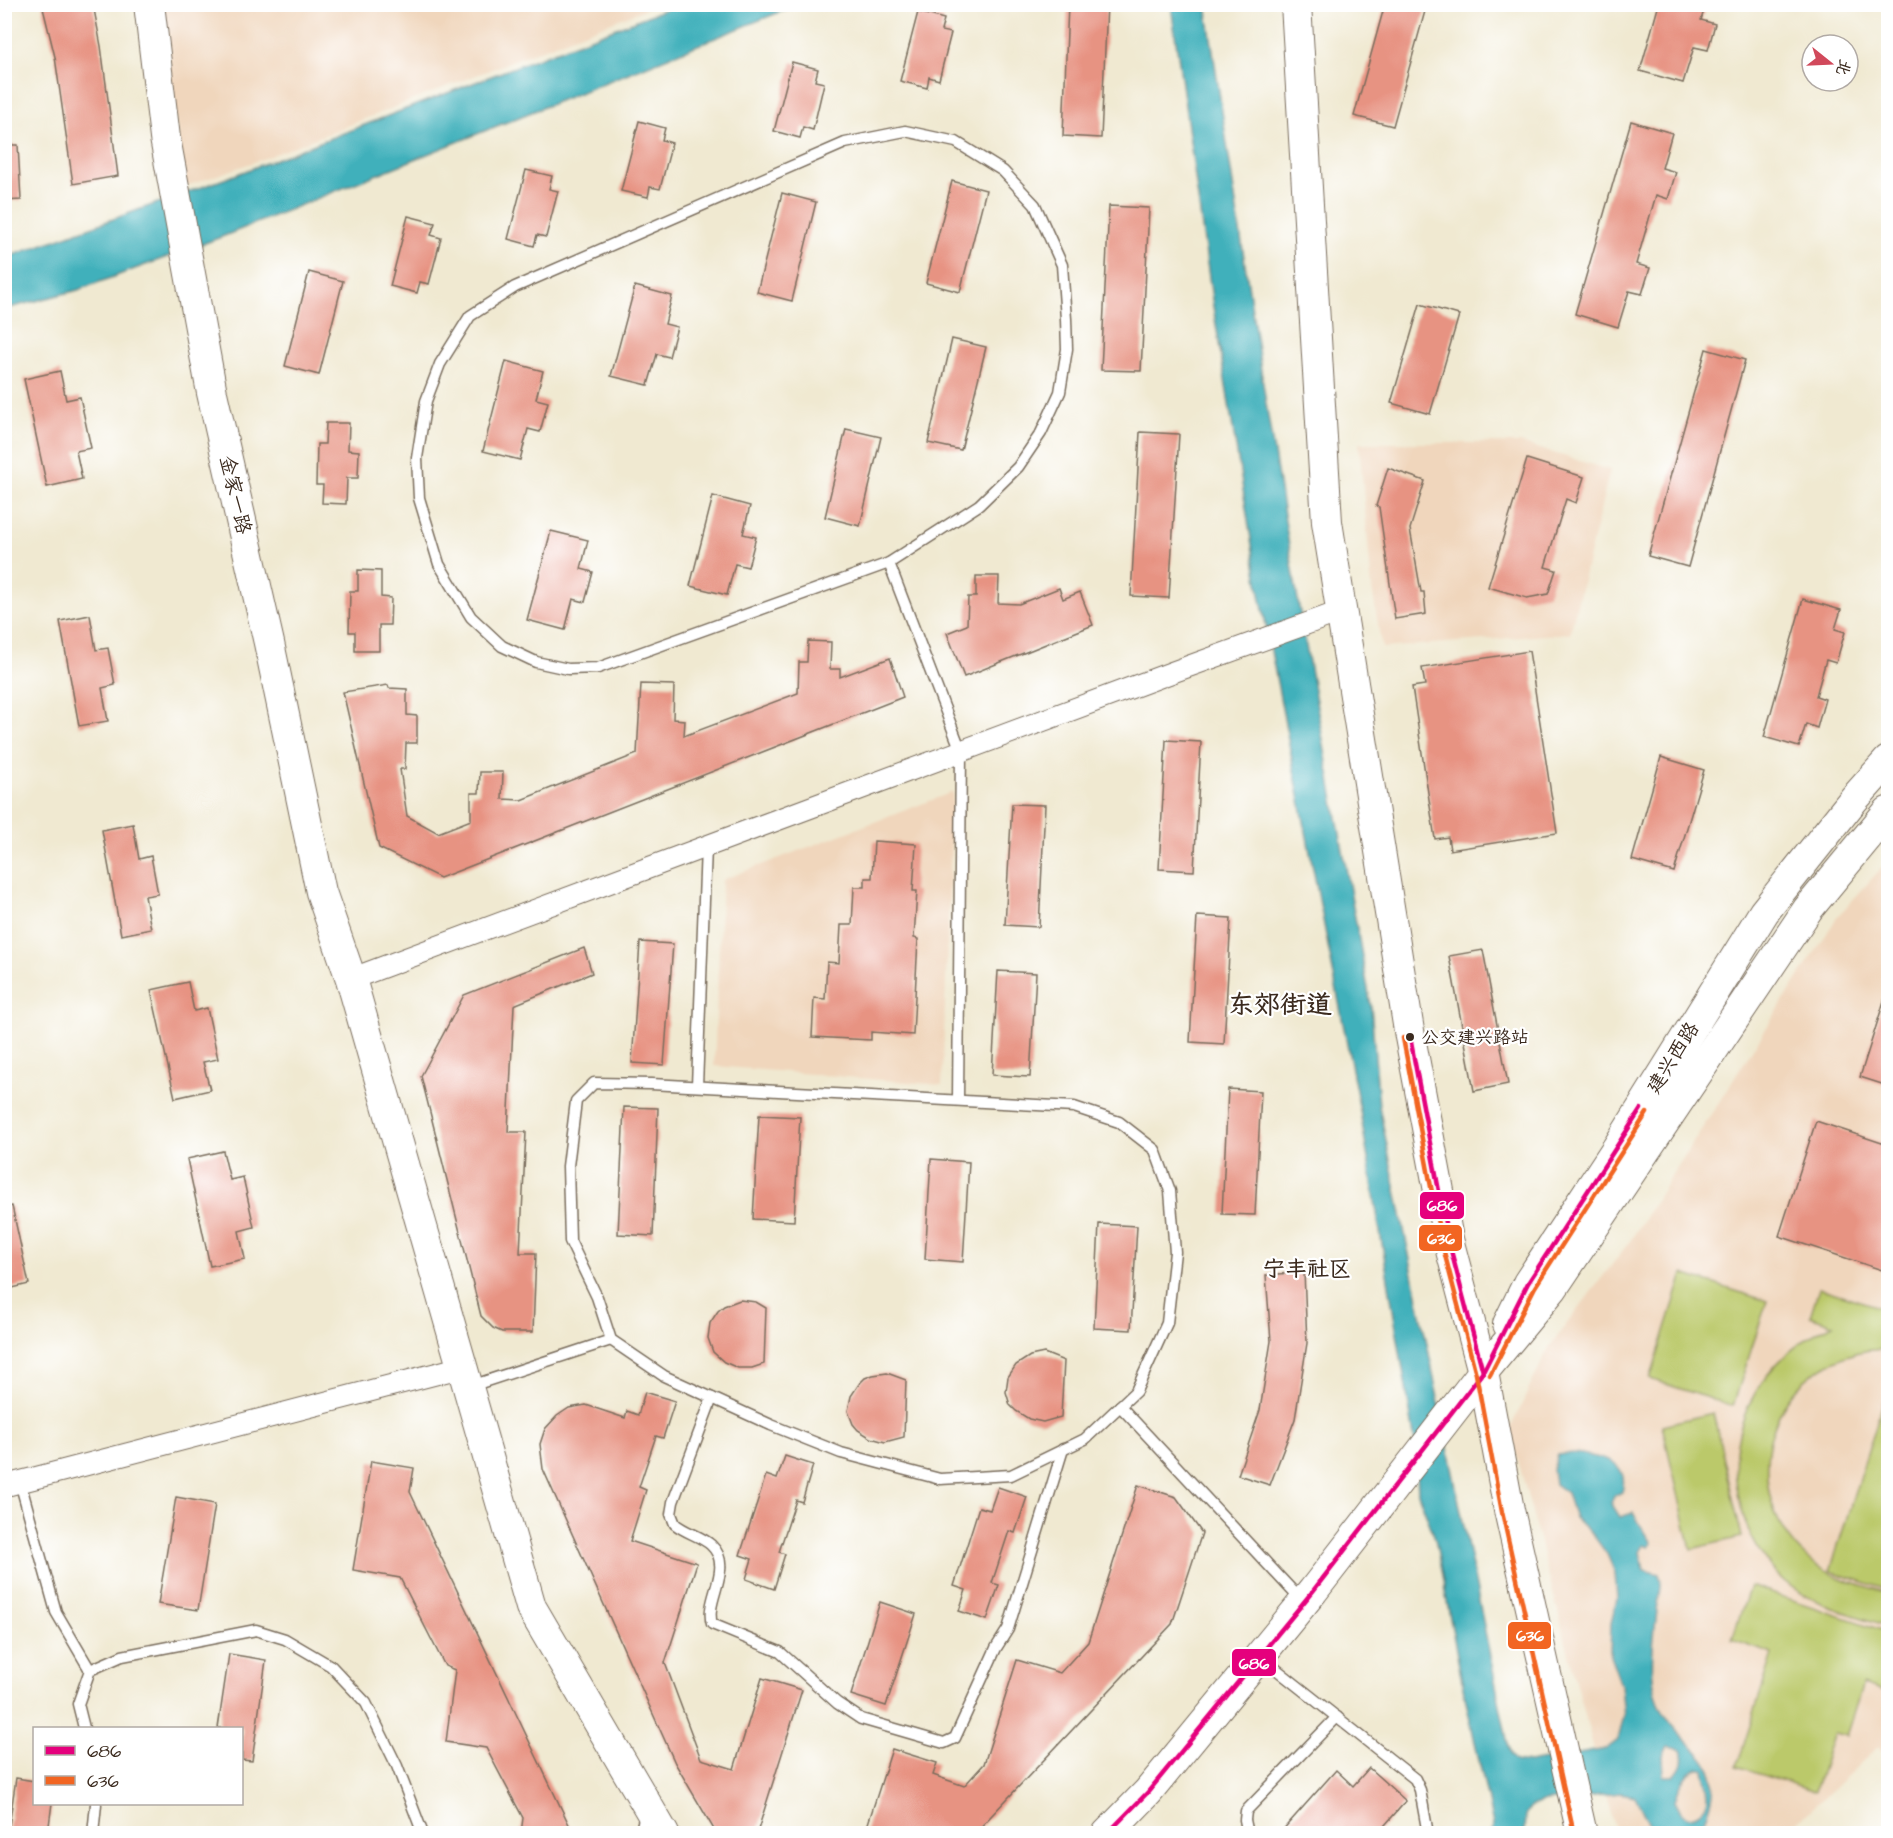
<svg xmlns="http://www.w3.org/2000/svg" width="1893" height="1838" viewBox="0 0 1893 1838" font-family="'Architects Daughter','LXGW WenKai TC',sans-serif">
  <rect width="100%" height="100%" fill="#fff"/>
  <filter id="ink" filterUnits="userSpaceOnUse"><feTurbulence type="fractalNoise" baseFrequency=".0167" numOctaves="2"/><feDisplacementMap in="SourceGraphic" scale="12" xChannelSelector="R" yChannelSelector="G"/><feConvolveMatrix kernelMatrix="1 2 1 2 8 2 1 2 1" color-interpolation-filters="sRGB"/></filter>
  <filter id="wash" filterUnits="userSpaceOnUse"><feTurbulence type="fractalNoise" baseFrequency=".008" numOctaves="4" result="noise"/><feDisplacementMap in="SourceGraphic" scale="24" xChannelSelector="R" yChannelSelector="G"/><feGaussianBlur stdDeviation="1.35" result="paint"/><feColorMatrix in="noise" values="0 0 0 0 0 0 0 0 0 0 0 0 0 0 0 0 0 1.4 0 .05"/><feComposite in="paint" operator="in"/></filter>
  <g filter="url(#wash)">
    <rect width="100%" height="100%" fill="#f0e9d1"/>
    <g fill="#f0d6bc">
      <path d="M161,5H655L265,158L184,187Z"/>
      <path d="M1359,443H1520L1610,470L1570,633L1382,648L1372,588Z"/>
      <path d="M953,792L942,1085L714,1066L722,880Z"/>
      <path d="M1888,861V1767L1879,1746L1786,1833H1616L1510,1429L1549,1347L1630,1241L1838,916Z"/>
    </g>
    <g fill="#bbc96b" stroke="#7b7a44" stroke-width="1.5">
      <path d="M1683,1274L1767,1301L1733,1406L1650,1379Z"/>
      <path d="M1819,1288L1888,1310V1350C1870,1348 1851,1353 1835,1361C1755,1396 1743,1509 1812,1562C1834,1579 1863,1585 1888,1593V1626C1856,1616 1810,1604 1784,1581C1763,1562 1748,1535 1741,1507C1720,1428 1761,1358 1833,1324L1810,1316Z"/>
      <path d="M1888,1387V1590L1830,1571Z"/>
      <path d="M1713,1413L1742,1537L1691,1549L1662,1425Z"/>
      <path d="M1750,1586L1888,1632V1692L1863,1684L1846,1736L1834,1733L1815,1791L1737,1766L1773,1654L1732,1640Z"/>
    </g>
    <g fill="#40b0bb" stroke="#3e6d6c" stroke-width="1.5" fill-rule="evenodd">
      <path d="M676,5H797L224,236L78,290L5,309V258L227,178Z"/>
      <path d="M1171,5H1206L1267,410L1299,607L1371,1006L1379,1106L1510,1755L1515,1761L1529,1763L1606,1749L1618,1740L1624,1716L1621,1685L1610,1655L1611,1623L1617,1599L1615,1573L1607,1554L1594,1536L1575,1518L1567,1493L1555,1484L1553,1469L1558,1455C1570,1452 1578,1453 1591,1456C1611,1460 1629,1466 1622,1492L1614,1496L1611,1503L1620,1517L1633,1513L1652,1543L1649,1547L1644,1545L1640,1552L1644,1570L1659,1574C1664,1587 1658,1598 1657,1611C1654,1634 1649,1672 1656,1694C1675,1757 1743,1749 1699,1833H1653L1635,1796L1621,1793L1545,1801L1531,1806L1526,1813L1525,1833H1492L1493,1824L1464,1692L1435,1538L1418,1493L1416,1448L1360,1111L1260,594L1213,306ZM1668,1746L1675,1747L1681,1750C1685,1761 1681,1768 1674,1776H1664L1663,1756ZM1697,1768H1703C1704,1777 1708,1787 1708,1796C1708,1808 1693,1822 1682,1813C1679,1810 1677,1805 1675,1801C1679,1786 1684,1776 1697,1768Z"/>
    </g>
    <g id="blocks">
      <g fill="#e79382">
        <path d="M42,4H93L101,46L118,176L73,184L55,57Z"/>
        <path d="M1068,4H1107L1101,138L1063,136Z"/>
        <path d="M1385,4H1427L1393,126L1354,116Z"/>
        <path d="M1659,4H1706L1701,20L1715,24L1708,50L1694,47L1683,83L1640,71Z"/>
        <path d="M918,12L944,19L941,31L951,33L939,80L929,77L927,88L900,81Z"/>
        <path d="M792,62L818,69L815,81L824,83L813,130L803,127L800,138L774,131Z"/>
        <path d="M639,121L665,128L662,140L672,143L660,189L650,187L648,197L621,191Z"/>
        <path d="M1631,121L1672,133L1662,168L1676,172L1668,199L1656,195L1636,264L1650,268L1642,294L1629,291L1618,327L1575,314Z"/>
        <path d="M4,145H18L21,200L4,201Z"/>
        <path d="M526,170L552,176L549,189L558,191L546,237L537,235L534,246L508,239Z"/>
        <path d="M952,181L986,190L960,292L926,283Z"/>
        <path d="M782,193L816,202L792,301L757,292Z"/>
        <path d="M1109,206L1149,208L1141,371L1101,370Z"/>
        <path d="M408,216L435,223L431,235L441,238L429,284L420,282L417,293L390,286Z"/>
        <path d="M309,272L343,281L319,375L285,366Z"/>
        <path d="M635,286L672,296L665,324L677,327L669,357L657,354L648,385L611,376Z"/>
        <path d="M1420,304L1459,315L1430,414L1391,403Z"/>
        <path d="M952,339L986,347L961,450L928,443Z"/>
        <path d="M1706,349L1745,360L1688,567L1648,556Z"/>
        <path d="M506,361L543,371L536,399L548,402L540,432L528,429L520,460L483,451Z"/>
        <path d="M60,371L66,400L80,397L91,448L76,451L82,479L47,487L24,379Z"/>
        <path d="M326,423H349L348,450L359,451L358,478H347L346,504L322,503L323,485H316L317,444H325Z"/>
        <path d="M846,429L881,437L860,526L825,517Z"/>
        <path d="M1140,432L1179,434L1169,598L1131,596Z"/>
        <path d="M1527,459L1584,477L1576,503L1566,499L1545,567L1556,570L1548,594L1527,598L1488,587Z"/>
        <path d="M1388,468L1425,481L1410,529L1421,592H1424L1426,614L1395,619L1379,507L1376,506Z"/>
        <path d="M713,496L750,506L743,534L756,537L748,567L735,564L727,595L690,586Z"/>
        <path d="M551,531L588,540L581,569L593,572L585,602L573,599L565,630L527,620Z"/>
        <path d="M358,570L381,571V597L391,598L390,625H379V651H355V632H349L350,591H358Z"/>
        <path d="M976,576H999L998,603L1019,604L1059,588L1063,599L1080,592L1093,625L964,677L947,633L967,625L968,597H976Z"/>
        <path d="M1803,599L1841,610L1835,629L1845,632L1836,663L1826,660L1816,696L1825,699L1817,728L1806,724L1799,747L1764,737Z"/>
        <path d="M90,615L96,650L108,648L115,685L102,688L108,721L79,726L60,621Z"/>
        <path d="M808,641L831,642L830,669H840V677L890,658L903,697L440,878L379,848L343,692L388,685L389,688L407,689V715L417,716V743H406L405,769H400L407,816L438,833L471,820V793H479L480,772H503L502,799L521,800L637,754L641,684L674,685L673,719L685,720L684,736L798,693L799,662H807Z"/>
        <path d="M1529,651L1557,833L1450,850L1448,837L1435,839L1412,687L1425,685L1422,668Z"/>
        <path d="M1166,740L1201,742L1194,871L1159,869Z"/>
        <path d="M1661,757L1704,770L1674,872L1632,860Z"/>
        <path d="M1012,804L1045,805L1039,927L1005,925Z"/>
        <path d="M133,824L139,859L151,856L158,894L145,896L151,929L121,935L102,830Z"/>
        <path d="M874,841L916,844L913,891H917L914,938L918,939L913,1035L871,1032V1040L812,1037L814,998L825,999L827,962L839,963L841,925H852L854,887H865V878H872Z"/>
        <path d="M1197,916L1231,918L1224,1044L1190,1042Z"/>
        <path d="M640,942L673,944L664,1065L632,1063Z"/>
        <path d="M584,948L592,973L514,1005L508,1132H526L520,1253H536L533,1332H502L493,1328L481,1316L421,1076L464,995Z"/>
        <path d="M1483,950L1508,1084L1474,1091L1449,956Z"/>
        <path d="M998,971L1036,973L1030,1077L992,1075Z"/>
        <path d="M188,982L194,1011L207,1008L218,1059L203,1062L210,1090L175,1098L151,990Z"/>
        <path d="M1885,998L1888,999V1086L1860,1077Z"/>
        <path d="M1228,1089L1261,1091L1255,1215L1222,1214Z"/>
        <path d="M624,1107L658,1108L653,1236L618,1234Z"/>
        <path d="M759,1115L800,1117L794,1221L753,1219Z"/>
        <path d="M1816,1121L1888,1145V1272L1779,1236Z"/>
        <path d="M223,1151L230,1180L243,1177L254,1227L239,1231L245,1259L210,1266L187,1159Z"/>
        <path d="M931,1159L969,1162L963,1262L925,1259Z"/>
        <path d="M12,1206L29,1284L4,1290V1207Z"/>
        <path d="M1099,1224L1137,1226L1131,1330L1094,1328Z"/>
        <path d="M1304,1272L1307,1343L1295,1419L1270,1485L1238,1475L1260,1410L1271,1341L1266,1275Z"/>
        <path d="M740,1300L756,1302L766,1308L764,1364L752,1368H738L724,1362L713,1352L708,1338L710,1323L718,1311L724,1306Z"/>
        <path d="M1044,1353L1064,1361L1061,1417L1043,1422L1029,1419L1016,1411L1010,1405L1006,1392L1008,1377L1016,1365L1030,1356Z"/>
        <path d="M887,1373L906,1380L904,1437L885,1442L871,1438L858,1430L853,1424L848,1411L851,1396L859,1384L865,1378L873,1375Z"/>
        <path d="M645,1392L675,1401L663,1438L656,1436L639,1487L646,1490L630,1541L697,1563L665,1663L701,1759L734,1769L762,1678L802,1690L757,1833H716L675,1763L543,1469L540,1444L545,1429L557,1416L569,1408L586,1405L625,1418L627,1411L638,1415Z"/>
        <path d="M785,1456L813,1465L802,1502L796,1500L779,1552L785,1554L774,1589L746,1579L752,1559L740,1555L766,1475L777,1479Z"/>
        <path d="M371,1461L414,1468L410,1492L573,1833H521L523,1818L486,1748L446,1742L455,1670L445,1666L400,1578L353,1570Z"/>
        <path d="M1138,1485L1176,1497L1202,1533L1172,1624L975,1833H865L892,1749L937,1763L933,1775L964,1786L984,1764L1017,1660L1060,1673L1088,1642Z"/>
        <path d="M998,1487L1027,1497L1015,1533L1009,1531L992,1583L999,1585L987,1620L959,1611L966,1590L954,1586L979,1507L990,1510Z"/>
        <path d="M176,1497L215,1504L198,1610L158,1604Z"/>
        <path d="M880,1602L916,1614L886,1706L851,1695Z"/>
        <path d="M229,1654L266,1660L252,1761L242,1760V1728H218Z"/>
        <path d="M1369,1768L1406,1801L1378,1833H1280L1336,1770L1353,1786Z"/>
        <path d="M16,1778L34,1781V1803H52L48,1833H8Z"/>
      </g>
    </g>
  </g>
  <g filter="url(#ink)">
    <use href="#blocks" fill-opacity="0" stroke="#7a6d5d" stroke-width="1.5"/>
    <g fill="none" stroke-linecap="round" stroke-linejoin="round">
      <g stroke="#7a6d5d" stroke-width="13">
        <g id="lane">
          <path d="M905,131L956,142L1003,171L1035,205L1062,265L1066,319L1067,349L1060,392L1041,433L1018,467L979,505L889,563L598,668L568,669L536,662L502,646L471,617L439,564L419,498L417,458L426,401L440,364L470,316L515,287L845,143Z"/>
          <path d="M889,563L961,751L958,1100"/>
          <path d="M594,1083L651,1084L1074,1107L1119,1122L1155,1150L1170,1191L1175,1252L1167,1323L1136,1391L1085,1439L1011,1475L940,1479L841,1453L771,1425L664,1376L611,1340L597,1297L570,1241L568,1166L576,1101Z"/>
          <path d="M697,1086L706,847"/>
          <path d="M468,1387L611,1340"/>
          <path d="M712,1398L673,1502L671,1514L675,1524C686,1533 701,1536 711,1545C735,1567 704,1599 712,1624L780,1652L837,1703L861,1719L944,1743L955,1738L996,1648L1008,1629L1063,1449"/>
          <path d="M1120,1406L1302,1601"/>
          <path d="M20,1482L56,1612L90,1670"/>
          <path d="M1262,1658L1415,1779L1420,1790L1428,1834"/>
          <path d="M84,1728L78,1704L90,1670L122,1656L256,1630L285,1639L331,1666L366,1703L397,1766L423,1834"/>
          <path d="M93,1834L96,1804"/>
          <path d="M640,1834L645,1815"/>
          <path d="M1248,1834L1245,1820L1246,1811L1337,1717"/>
        </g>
      </g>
      <g stroke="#7a6d5d" stroke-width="23">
        <g id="street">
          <path d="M351,979L1173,672L1342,611"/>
          <path d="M4,1486L462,1367"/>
        </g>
      </g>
      <g stroke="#7a6d5d" stroke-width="32">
        <g id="secondary">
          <path d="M149,4L165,138L212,393L269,643L321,892L351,979L531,1607L664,1834"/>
          <path d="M1296,4L1327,522L1410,1037L1448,1239L1483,1372L1509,1510L1582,1834"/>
          <path d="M1508,1324L1528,1283L1619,1145L1764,912L1854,799L1888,761"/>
          <path d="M1107,1834L1148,1792L1313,1591L1483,1372L1552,1289L1808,909L1888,812"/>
        </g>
      </g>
      <use href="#lane" stroke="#fff" stroke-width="10"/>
      <use href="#street" stroke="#fff" stroke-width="21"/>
      <use href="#secondary" stroke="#fff" stroke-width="30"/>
      <g stroke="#fff" stroke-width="9">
        <g id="bus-1">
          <path d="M1410,1037L1448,1239L1483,1372"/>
          <path d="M1107,1834L1148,1792L1313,1591L1483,1372L1528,1283L1641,1109"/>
        </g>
      </g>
      <g stroke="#fff" stroke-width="9">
        <g id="bus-2">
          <path d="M1403,1038L1441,1240L1476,1374L1502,1512L1574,1834"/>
          <path d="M1490,1375L1535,1287L1647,1113"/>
        </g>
      </g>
      <use href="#bus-1" stroke="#e5007d" stroke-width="4.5"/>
      <use href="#bus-2" stroke="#f26522" stroke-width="4.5"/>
    </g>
  </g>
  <circle fill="#3b2a1e" stroke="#fff" stroke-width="2" cx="1410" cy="1037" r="5"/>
  <g text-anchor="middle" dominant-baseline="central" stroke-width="4.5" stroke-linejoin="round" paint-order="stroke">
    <g font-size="18" fill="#3b2a1e" stroke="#fff" text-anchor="start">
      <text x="1421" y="1037">公交建兴路站</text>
    </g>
    <g font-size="20" fill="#3b2a1e" stroke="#fff">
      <text transform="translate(235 495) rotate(77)">金家一路</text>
      <text transform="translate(1673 1058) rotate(-58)">建兴西路</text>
    </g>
    <g font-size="22" font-weight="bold" fill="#3b2a1e" stroke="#fff">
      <text x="1307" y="1269">宁丰社区</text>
    </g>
    <g font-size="26" font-weight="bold" fill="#3b2a1e" stroke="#fff">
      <text x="1280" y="1005">东郊街道</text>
    </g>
  </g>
  <g stroke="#fff" stroke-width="2">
    <rect x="1419" y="1191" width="46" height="29" rx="6" fill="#e5007d"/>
    <rect x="1418" y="1224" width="45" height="28" rx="6" fill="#f26522"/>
    <rect x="1507" y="1621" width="45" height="29" rx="6" fill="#f26522"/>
    <rect x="1231" y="1648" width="46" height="29" rx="6" fill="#e5007d"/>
  </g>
  <g font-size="16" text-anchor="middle" font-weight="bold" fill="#fff">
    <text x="1442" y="1211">686</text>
    <text x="1441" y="1244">636</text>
    <text x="1530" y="1641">636</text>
    <text x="1254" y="1669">686</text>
  </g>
  <rect width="1893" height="1838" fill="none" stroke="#fff" stroke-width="24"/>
  <rect x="33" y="1727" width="210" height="78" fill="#ffffff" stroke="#b1aaa5" stroke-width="1.5"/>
  <rect x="45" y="1746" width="30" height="9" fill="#e5007d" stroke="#b1aaa5" stroke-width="1.5"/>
  <text x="87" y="1757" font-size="18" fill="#3b2a1e">686</text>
  <rect x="45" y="1776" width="30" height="9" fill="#f26522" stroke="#b1aaa5" stroke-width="1.5"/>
  <text x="87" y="1787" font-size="18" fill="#3b2a1e">636</text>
  <g transform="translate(1830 63) rotate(108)"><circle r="28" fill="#ffffff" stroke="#b1aaa5" stroke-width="1.5"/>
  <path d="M0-4.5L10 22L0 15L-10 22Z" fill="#d1495b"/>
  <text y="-9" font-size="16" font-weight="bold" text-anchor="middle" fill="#3b2a1e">北</text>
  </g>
</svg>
